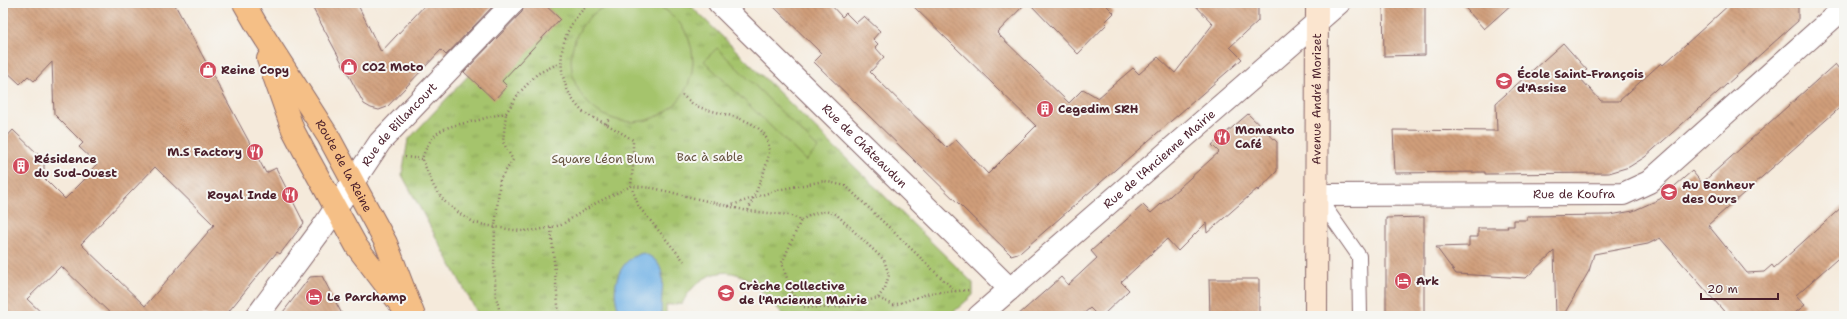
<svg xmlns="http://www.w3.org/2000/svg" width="1847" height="319" viewBox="0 0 1847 319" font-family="'Shantell Sans',sans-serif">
  <defs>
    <pattern id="park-tufts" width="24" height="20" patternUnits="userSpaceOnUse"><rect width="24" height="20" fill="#a5c46c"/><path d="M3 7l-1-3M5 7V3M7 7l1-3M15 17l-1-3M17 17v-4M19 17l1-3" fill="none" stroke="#889f59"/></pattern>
    <pattern id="building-back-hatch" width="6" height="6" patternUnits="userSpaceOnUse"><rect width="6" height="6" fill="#d09e7a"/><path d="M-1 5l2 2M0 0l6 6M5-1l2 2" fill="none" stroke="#ab8064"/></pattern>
  </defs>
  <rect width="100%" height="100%" fill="#f6f6f2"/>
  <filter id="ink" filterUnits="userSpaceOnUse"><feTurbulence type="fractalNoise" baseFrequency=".025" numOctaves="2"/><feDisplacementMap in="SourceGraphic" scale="8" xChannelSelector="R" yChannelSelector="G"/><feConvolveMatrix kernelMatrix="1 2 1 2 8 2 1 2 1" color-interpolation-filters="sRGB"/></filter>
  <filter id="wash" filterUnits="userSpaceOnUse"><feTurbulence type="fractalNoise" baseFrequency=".012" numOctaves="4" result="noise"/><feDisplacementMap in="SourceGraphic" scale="16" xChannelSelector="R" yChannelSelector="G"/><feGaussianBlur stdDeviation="0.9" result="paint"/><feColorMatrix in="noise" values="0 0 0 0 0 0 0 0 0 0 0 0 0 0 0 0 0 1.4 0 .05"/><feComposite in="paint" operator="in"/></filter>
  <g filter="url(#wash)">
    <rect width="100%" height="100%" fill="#f5eadb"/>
    <path fill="url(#park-tufts)" stroke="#78724c" d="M536,3H688L973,283V295L949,316H785C774,305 764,292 753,283C726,261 695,276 682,304L666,305V316H479L402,175L408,140Z"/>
    <g fill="#a5c46c" stroke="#78724c">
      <circle cx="632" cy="61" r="61"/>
      <path d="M717,48L818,148L806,161L704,61Z"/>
    </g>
    <path fill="#72b2e6" stroke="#5e6888" d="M643,253C674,264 658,293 662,316H622C608,295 616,259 643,253Z"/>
    <g id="blocks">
      <g fill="url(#building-back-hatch)" fill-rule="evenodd">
        <path d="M3,3H174L266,173L276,168L304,223L280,254L277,252L225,316H113L61,266L27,299L45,316H3V141L13,130L44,160V178L65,199L91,173L90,171L97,164L79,147L83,143L54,114L52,62L34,81L28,76L20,84L3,68ZM155,167L214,225L145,306L81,244Z"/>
        <path d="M310,3H357L381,52L427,3H496L446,55L441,50L387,107L379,110L371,108L364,104Z"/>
        <path d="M525,3H543L560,19L502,81L507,86L494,100L464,72L522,12Z"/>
        <path d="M770,3H829L842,17L846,13L856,23L864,16L880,31L873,39L878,44L875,47L884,57L870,72L947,148L956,140L988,174L1036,126L910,3H1026L997,33L1069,103L1083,89L1098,98L1133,68L1139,74L1158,57L1175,73L1213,24L1193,3H1258V21L1230,47L1242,59L1021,252L1011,255L814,62L822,54Z"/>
        <path d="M1029,3H1104L1114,13L1105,22L1107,24L1078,54Z"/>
        <path d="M1383,3H1425V55L1384,56Z"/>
        <path d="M1461,3H1513L1484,29Z"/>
        <path d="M1731,3H1798V21L1645,157L1629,167L1609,173L1485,174V172L1395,173L1393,130L1497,131L1496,103L1563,43L1587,70L1579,77L1601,101H1619L1661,63L1663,65Z"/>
        <path d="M1835,64L1844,75V104L1708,225L1747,273L1764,272L1772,265L1774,268L1844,205V253L1796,295L1805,305L1791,316H1728L1660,238L1648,244L1594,254L1589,271L1563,316H1556L1554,251L1526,278L1456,274L1436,247L1469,246V237H1478V228H1508L1507,226H1514V220H1527V216L1610,215L1633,211L1660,199L1692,171L1702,183Z"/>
        <path d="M1248,114L1277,142V171L1258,191L1257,189L1207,233L1206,223L1178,251L1167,239L1121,282L1129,290L1102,316H1098L1090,308L1081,316H1017L1061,277L1068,285L1097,258L1091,251L1143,205L1151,213L1219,152L1212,145Z"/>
        <path d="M1424,217V316H1386V218Z"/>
        <path d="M322,276L343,316H280L310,277Z"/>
        <path d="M1209,279H1259V316H1210Z"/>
      </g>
    </g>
  </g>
  <g filter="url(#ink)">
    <use href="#blocks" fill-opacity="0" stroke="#866669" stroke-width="1"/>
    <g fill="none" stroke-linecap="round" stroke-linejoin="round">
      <g stroke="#866669" stroke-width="16">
        <path id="service" d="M1317,196L1359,256L1360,316"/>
      </g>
      <g stroke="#866669" stroke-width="24">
        <g id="minor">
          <path id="s1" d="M719,3L1010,289"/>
          <path id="s2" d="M1316,195L1623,194L1649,182L1837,14"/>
          <path id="s3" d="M257,316L321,230L380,142L513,3"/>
          <path id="s4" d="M979,316L1339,3"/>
        </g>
      </g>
      <g stroke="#866669" stroke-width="24">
        <g id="secondary">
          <path id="s5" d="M1316,316L1317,3"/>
        </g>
      </g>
      <g stroke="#866669" stroke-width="24">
        <g id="primary">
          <path id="s6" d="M244,3L256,24L328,136L386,243L414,316"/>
          <path d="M268,59L293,130L303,149L357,247L404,309"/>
        </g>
      </g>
      <g stroke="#866669" stroke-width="2.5" stroke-dasharray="1 3" stroke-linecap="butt">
        <path d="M591,3C556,28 551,80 582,111C588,116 597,119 604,123C614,128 623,134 633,140V167L631,186L639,207L684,261"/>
        <path d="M561,62L537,74L519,93L506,113C496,115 488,117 479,120C449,127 433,125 422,159L434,187L444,201L460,214L475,223L495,227L520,231L538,230L561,225L596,203L631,186L653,188L748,211L789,215L801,220L782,263L792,294L803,307L831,308L851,305L878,298L894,305L930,293L971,290"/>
        <path d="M682,95C687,99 693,105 699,107C722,116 769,117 769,151C769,164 753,198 748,211"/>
        <path d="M606,124L609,118"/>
        <path d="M405,157L422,159"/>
        <path d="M729,206L777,190L824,181L846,186L955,291"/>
        <path d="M801,220L813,214L825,211L836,214L884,260L889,275L885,288L878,298"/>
        <path d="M551,228L559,316"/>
        <path d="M501,316L496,297L494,265L495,227L500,179L513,160L503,142L506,113"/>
      </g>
      <use href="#service" stroke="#fff" stroke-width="14"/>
      <use href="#minor" stroke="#fff" stroke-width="22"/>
      <use href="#secondary" stroke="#fbe5cf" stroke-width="22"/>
      <use href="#primary" stroke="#f5bf86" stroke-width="22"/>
    </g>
  </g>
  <defs>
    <g id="shop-disc" transform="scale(0.9)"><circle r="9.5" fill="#d1495b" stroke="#f6f6f2"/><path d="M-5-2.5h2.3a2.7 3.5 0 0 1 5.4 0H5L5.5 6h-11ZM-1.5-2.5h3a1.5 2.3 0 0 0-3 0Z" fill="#fff"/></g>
    <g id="school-disc" transform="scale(0.9)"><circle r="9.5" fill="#d1495b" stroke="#f6f6f2"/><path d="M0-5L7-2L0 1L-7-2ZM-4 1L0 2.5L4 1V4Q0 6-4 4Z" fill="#fff"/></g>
    <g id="building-disc" transform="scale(0.9)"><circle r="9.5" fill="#d1495b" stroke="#f6f6f2"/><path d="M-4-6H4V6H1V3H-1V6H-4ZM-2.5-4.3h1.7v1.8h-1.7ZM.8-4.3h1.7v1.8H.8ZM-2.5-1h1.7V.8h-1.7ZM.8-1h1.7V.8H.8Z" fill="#fff"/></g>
    <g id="restaurant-disc" transform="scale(0.9)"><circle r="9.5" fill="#d1495b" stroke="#f6f6f2"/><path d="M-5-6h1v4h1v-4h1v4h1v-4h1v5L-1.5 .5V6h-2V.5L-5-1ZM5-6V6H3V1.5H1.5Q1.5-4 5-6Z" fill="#fff"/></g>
    <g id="hotel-disc" transform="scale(0.9)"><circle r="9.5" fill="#d1495b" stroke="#f6f6f2"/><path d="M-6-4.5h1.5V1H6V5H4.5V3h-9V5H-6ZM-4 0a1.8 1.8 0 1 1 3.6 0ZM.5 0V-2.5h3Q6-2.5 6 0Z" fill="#fff"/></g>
  </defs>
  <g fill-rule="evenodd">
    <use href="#shop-disc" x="349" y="67"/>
    <use href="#shop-disc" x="208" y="70"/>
    <use href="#school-disc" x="1504" y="81"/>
    <use href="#building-disc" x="1045" y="109"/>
    <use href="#restaurant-disc" x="1222" y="137"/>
    <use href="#restaurant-disc" x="255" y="152"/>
    <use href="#building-disc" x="21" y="166"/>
    <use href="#school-disc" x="1669" y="192"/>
    <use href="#restaurant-disc" x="290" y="195"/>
    <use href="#hotel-disc" x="1403" y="281"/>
    <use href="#school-disc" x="726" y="293"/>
    <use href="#hotel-disc" x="314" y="297"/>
  </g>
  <g text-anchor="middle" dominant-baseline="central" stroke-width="4" stroke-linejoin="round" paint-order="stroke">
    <g font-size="12" font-weight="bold" fill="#4a1f2b" stroke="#f6f6f2" text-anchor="start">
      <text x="362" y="67">CO2 Moto</text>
      <text x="221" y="70">Reine Copy</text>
      <text x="1517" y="74">École Saint-François<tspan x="1517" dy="14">d'Assise</tspan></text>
      <text x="1058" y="109">Cegedim SRH</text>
      <text x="1235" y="130">Momento<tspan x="1235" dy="14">Café</tspan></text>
      <text x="242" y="152" text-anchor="end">M.S Factory</text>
      <text x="34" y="159">Résidence<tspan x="34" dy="14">du Sud-Ouest</tspan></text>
      <text x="1682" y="185">Au Bonheur<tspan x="1682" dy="14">des Ours</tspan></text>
      <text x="277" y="195" text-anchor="end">Royal Inde</text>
      <text x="1416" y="281">Ark</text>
      <text x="739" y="286">Crèche Collective<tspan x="739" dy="14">de l'Ancienne Mairie</tspan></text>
      <text x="327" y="297">Le Parchamp</text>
    </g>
    <g font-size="12" fill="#4a1f2b" stroke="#f6f6f2">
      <text stroke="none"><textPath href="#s5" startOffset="217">Avenue André Morizet</textPath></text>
      <text stroke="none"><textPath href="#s3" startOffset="239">Rue de Billancourt</textPath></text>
      <text stroke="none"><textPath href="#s1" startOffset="204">Rue de Châteaudun</textPath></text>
      <text stroke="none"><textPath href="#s4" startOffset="239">Rue de l'Ancienne Mairie</textPath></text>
      <text stroke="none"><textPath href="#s6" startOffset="191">Route de la Reine</textPath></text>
      <text stroke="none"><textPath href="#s2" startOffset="258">Rue de Koufra</textPath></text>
    </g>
    <g font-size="12" fill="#65513e" stroke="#f6f6f2">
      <text x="710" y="157">Bac à sable</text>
      <text x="603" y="159">Square Léon Blum</text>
    </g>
  </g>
  <rect width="1847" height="319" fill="none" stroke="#f6f6f2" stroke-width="16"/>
  <path d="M1701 293v6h77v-6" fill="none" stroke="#4a1f2b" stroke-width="2"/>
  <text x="1707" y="293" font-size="12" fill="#4a1f2b" stroke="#f6f6f2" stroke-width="3" paint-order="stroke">20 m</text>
</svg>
